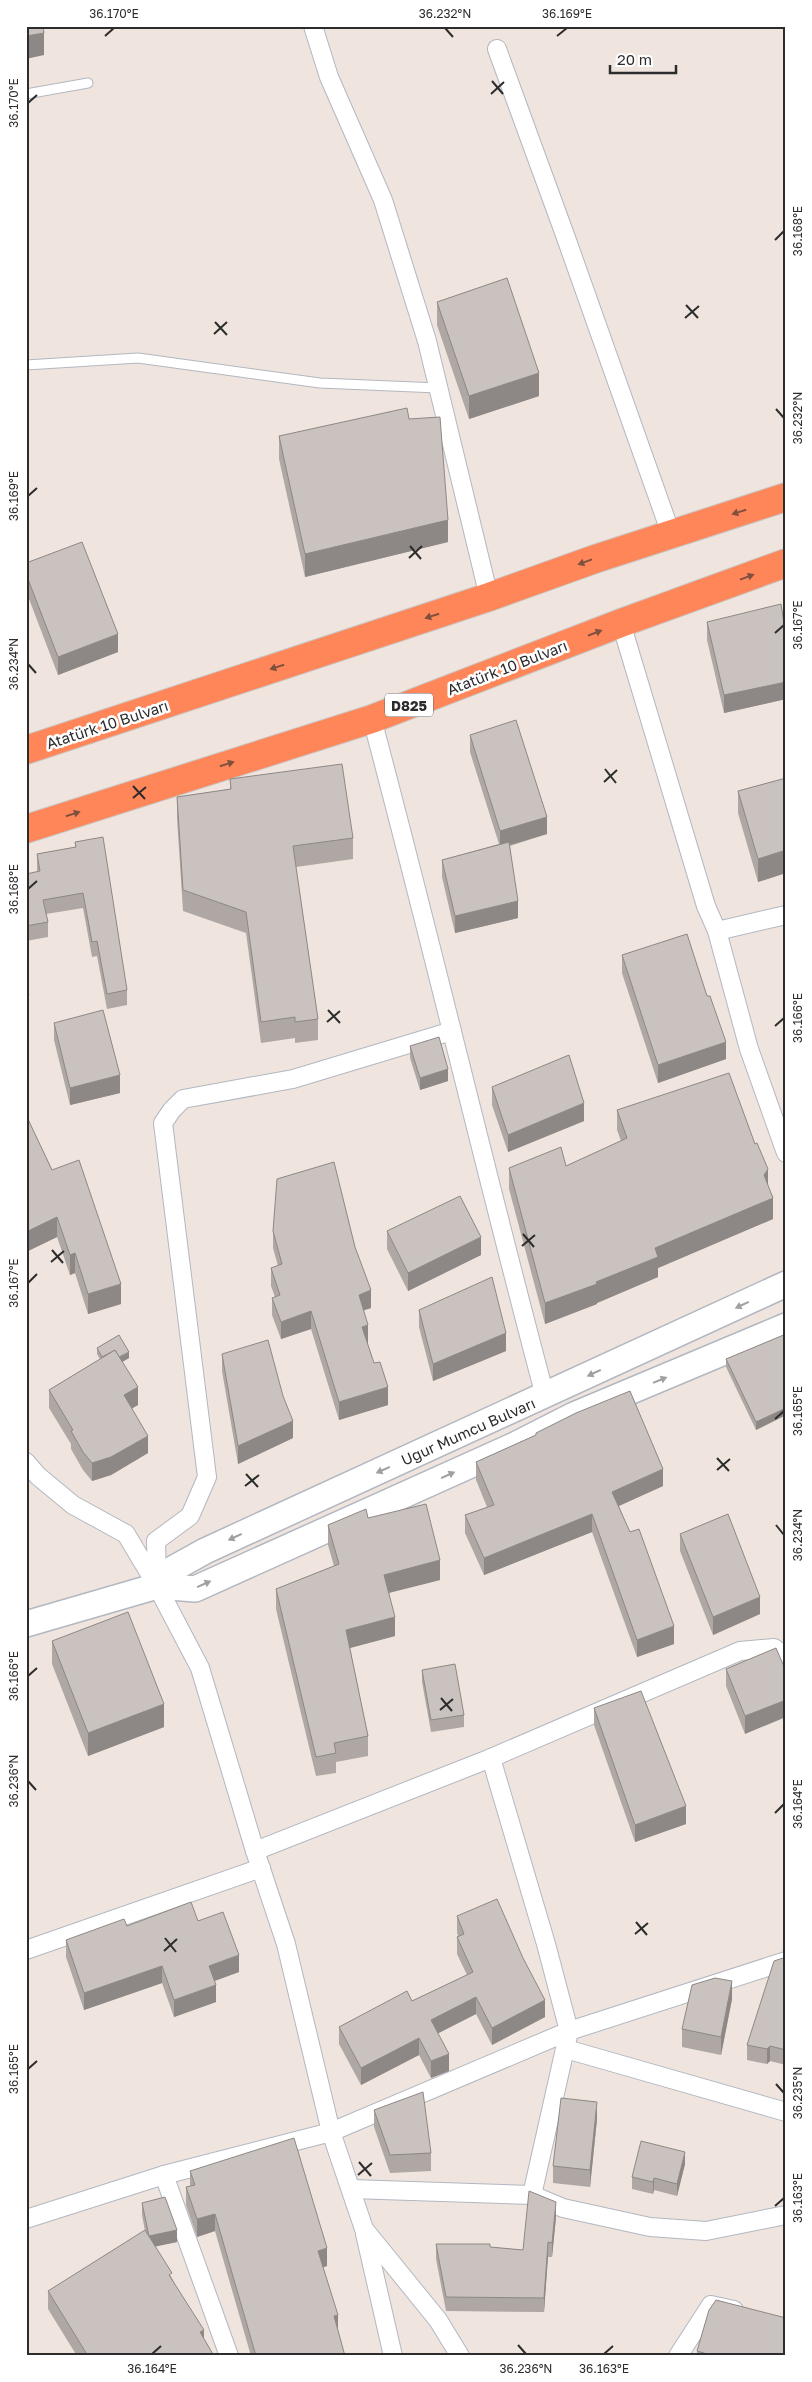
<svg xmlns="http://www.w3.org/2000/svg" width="812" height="2382" viewBox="0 0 812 2382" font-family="'Golos Text',sans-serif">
  <rect width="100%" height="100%" fill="#efe5de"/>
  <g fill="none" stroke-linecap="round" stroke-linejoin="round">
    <g stroke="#b2b7c1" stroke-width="11">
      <g id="lane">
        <path d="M26,94L88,83"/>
        <path d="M26,365L138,358L320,383L438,388"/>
      </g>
    </g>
    <g stroke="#b2b7c1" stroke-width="20">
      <g id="street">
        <path d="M313,26L329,77L383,200L427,341L489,597"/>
        <path d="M497,49L565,235L671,534"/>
        <path d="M621,623L706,906L717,931L749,1049L786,1153"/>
        <path d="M372,719C432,944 485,1171 545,1396"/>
        <path d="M717,931L786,915"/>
        <path d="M26,1462L38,1476L73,1505L126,1534L157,1586L200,1668L255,1851L286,1944L331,2132L364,2229L438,2320L460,2356"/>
        <path d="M157,1583L156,1541L190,1516L207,1477L163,1123L172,1110L183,1099L293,1079L452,1031"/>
        <path d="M491,1758L546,1944L569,2031L532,2195"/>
        <path d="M255,1851L491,1758L740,1651L774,1648L786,1658"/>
        <path d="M26,1950L261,1868"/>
        <path d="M566,2049L786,2112"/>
        <path d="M164,2175L229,2356"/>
        <path d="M351,2189L532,2195L563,2208L650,2227L706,2231L786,2215"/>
        <path d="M26,2219L164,2175L331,2132L569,2031L786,1961"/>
        <path d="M365,2234L393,2356"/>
        <path d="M678,2356L711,2305L734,2310"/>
      </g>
    </g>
    <g stroke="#b2b7c1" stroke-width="28">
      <g id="secondary">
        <path d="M157,1586L169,1571L205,1551L786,1284"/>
        <path d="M26,1624L157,1586L195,1589L515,1445L574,1415L786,1326"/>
      </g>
    </g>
    <g stroke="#c8c8c8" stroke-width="30">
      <g id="highway">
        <path d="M26,750L489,597L595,559L786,497"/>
        <path d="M26,829L372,719L621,623L786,563"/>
      </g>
    </g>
    <use href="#lane" stroke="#fff" stroke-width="9"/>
    <use href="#street" stroke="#fff" stroke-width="18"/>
    <use href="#secondary" stroke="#fff" stroke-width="25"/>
    <use href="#highway" stroke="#ff8659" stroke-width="28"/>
  </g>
  <g fill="#aea7a3">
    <path d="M437,302L539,396L469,419L437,325Z"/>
    <path d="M409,419L448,542L305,577L279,459V436Z"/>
    <path d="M26,563L118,652L58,675L26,591Z"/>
    <path d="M707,622L786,636V699L724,713L707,640Z"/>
    <path d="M470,735L547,834L510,846L518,918L455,933L442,877V860L499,844L470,752Z"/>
    <path d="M786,778V873L758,882L738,813V791Z"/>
    <path d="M230,779L353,838V859L296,867L318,1019V1040L295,1043V1038L261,1043L246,933L183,911L177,818V797L230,789Z"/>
    <path d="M75,842L127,990V1005L107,1009L97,956L92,957L83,908L46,914L48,922V937L26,941V874L37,872V854L75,847Z"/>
    <path d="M622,955L726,1059L658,1083L622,973Z"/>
    <path d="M54,1023L120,1093L70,1105L54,1040Z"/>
    <path d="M410,1046L448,1081L420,1090L410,1058Z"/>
    <path d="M492,1087L584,1121L508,1152L492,1105Z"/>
    <path d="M617,1110L768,1186L773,1219L658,1268V1277L597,1303V1304L545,1324L509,1189V1168L566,1166L621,1141L617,1130Z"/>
    <path d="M26,1115L52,1170L121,1304L88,1314L75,1273L70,1275L57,1237L26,1252Z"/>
    <path d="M273,1231L371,1308L363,1310L368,1343H367L388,1405L339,1420L311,1329L281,1339L272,1315V1298L275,1297L271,1286V1268L278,1266L273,1248Z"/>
    <path d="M387,1231L481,1255L408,1291L387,1249Z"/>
    <path d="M419,1310L506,1351L433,1381L419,1327Z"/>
    <path d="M786,1334V1415L756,1430L726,1367V1359Z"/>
    <path d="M97,1348L129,1358L122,1362L138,1405L132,1408L148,1453L111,1475L92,1481L83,1470L71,1449V1444L49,1408V1390L100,1359L97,1354Z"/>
    <path d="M222,1354L293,1438L238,1464L222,1371Z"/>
    <path d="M536,1433L663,1486L619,1506L674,1644L637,1657L592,1532L484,1575L465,1533V1515L487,1507L476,1480V1462L536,1435Z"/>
    <path d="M368,1518L440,1580L389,1593L395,1636L350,1648L368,1736V1756L336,1762V1773L316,1776L276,1609V1589L334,1566L328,1545V1525Z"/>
    <path d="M786,1532V1555L784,1551V1534Z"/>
    <path d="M680,1534L760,1614L713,1635L680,1551Z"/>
    <path d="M52,1641L164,1727L88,1756L52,1664Z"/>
    <path d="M776,1648L745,1734L726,1686V1669Z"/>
    <path d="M422,1670L464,1715V1727L431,1732L422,1682Z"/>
    <path d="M594,1708L686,1824L635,1842L594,1725Z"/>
    <path d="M457,1916L545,2017L492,2045L476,2014L438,2033L449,2071L431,2078L419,2055L361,2085L339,2044V2027L412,2001L467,1975L457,1954V1937L458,1936L457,1933Z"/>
    <path d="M198,1921L239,1972L214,1981L216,2002L174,2017L162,1983L84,2010L66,1957V1940L127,1926Z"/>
    <path d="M786,1957V2065L770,2061L767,2064L747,2060V2045Z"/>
    <path d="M732,1999L721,2055L682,2047V2029Z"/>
    <path d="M374,2110L431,2153V2171L390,2173L374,2127Z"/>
    <path d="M597,2119L590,2187L553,2183V2166Z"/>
    <path d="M685,2164L677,2196L654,2190L653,2194L632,2189V2177Z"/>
    <path d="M190,2171L327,2266L323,2267L338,2331L345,2356H251L215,2231L197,2237L186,2205V2187L190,2186Z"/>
    <path d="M142,2203L177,2242L155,2246L204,2339L214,2356H77L48,2309V2291L145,2231L142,2215Z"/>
    <path d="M556,2217L552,2257H548L544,2312L446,2311L436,2259V2244L490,2247L523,2250Z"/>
    <path d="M697,2351L786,2356H697Z"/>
  </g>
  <g fill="#8d8885">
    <path d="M44,33V55L26,59V36Z"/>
    <path d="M539,373V396L469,419V396Z"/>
    <path d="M448,520V542L305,577V554Z"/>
    <path d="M118,634V652L58,675V657Z"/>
    <path d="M786,682V699L724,713V695Z"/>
    <path d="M547,817V834L500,848V831Z"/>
    <path d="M786,850V873L758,882V859Z"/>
    <path d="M518,901V918L455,933V916Z"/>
    <path d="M29,995V1009L26,1010V996Z"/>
    <path d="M726,1042V1059L658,1083V1065Z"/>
    <path d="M448,1069V1081L420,1090V1078Z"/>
    <path d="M120,1075V1093L70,1105V1088Z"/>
    <path d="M584,1103V1121L508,1152V1135Z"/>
    <path d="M768,1169V1190L764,1175Z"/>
    <path d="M773,1198V1219L658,1268V1277L597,1303V1304L545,1324V1303L655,1248Z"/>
    <path d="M57,1217V1237L26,1252V1232Z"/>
    <path d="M481,1237V1255L408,1291V1273Z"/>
    <path d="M75,1253V1273L70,1275V1255Z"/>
    <path d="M121,1284V1304L88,1314V1294Z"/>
    <path d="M371,1290V1308L359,1312V1295Z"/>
    <path d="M311,1311V1329L281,1339V1322Z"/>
    <path d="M368,1325V1343L362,1345V1327Z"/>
    <path d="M506,1333V1351L433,1381V1364Z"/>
    <path d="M129,1352V1358L106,1371V1365Z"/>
    <path d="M138,1387V1405L124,1413V1395Z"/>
    <path d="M388,1387V1405L339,1420V1402Z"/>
    <path d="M786,1408V1415L756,1430V1422Z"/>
    <path d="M293,1421V1438L238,1464V1446Z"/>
    <path d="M148,1436V1453L111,1475L92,1481V1463Z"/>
    <path d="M663,1469V1486L612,1509V1492Z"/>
    <path d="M592,1514V1532L484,1575V1558Z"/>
    <path d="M440,1560V1580L384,1594V1575Z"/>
    <path d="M760,1597V1614L713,1635V1617Z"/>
    <path d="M395,1617V1636L346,1649V1630Z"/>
    <path d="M674,1626V1644L637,1657V1640Z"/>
    <path d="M786,1700V1717L745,1734V1716Z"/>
    <path d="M164,1704V1727L88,1756V1733Z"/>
    <path d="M686,1806V1824L635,1842V1825Z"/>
    <path d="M239,1955V1972L209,1983V1966Z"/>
    <path d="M162,1966V1983L84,2010V1993Z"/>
    <path d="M732,1981V1999L721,2055V2037Z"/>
    <path d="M216,1985V2002L174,2017V2000Z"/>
    <path d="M476,1997V2014L431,2037V2020Z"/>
    <path d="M545,2000V2017L492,2045V2028Z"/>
    <path d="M419,2038V2055L361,2085V2068Z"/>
    <path d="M770,2046V2061L767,2064V2049Z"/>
    <path d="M449,2054V2071L431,2078V2061Z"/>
    <path d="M597,2102V2119L590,2187V2170Z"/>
    <path d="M685,2152V2164L677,2196V2184Z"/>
    <path d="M654,2178V2190L653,2194V2182Z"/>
    <path d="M556,2202V2217L552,2257V2243Z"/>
    <path d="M215,2214V2231L197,2237V2219Z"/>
    <path d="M177,2230V2242L149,2248V2236Z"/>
    <path d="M548,2242V2257L544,2312V2298Z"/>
    <path d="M327,2248V2266L318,2269V2251Z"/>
    <path d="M338,2315V2333L334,2316Z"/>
    <path d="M204,2330V2347L200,2332Z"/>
  </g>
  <g fill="#cac2be" stroke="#8d8885">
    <path d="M26,26H43L44,33L26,36Z"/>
    <path d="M507,278L539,373L469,396L437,302Z"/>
    <path d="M407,408L409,419L440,417L448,520L305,554L279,436Z"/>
    <path d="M82,542L118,634L58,657L26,574V563Z"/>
    <path d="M781,604L786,636V682L724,695L707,622Z"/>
    <path d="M516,720L547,817L500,831L470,735Z"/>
    <path d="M342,764L353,838L293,846L318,1019L295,1022V1017L261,1022L246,912L183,890L177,797L231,789L230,779Z"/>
    <path d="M786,778V850L758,859L738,791Z"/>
    <path d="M103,837L127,990L107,994L97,941L92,942L83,893L43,900L48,922L26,926V874L40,871L37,854L76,847L75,842Z"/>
    <path d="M509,842L518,901L455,916L442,860Z"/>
    <path d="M687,934L707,996H710L726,1042L658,1065L622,955Z"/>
    <path d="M26,986L29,995L26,996Z"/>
    <path d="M103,1010L120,1075L70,1088L54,1023Z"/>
    <path d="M439,1037L448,1069L420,1078L410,1046Z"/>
    <path d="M569,1055L584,1103L508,1135L492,1087Z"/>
    <path d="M729,1073L755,1144L757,1143L768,1169L764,1175L773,1198L655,1248L658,1257L596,1282L597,1284L545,1303L509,1168L561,1147L566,1166L627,1138L617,1110Z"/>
    <path d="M26,1115L52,1170L79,1160L121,1284L88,1294L75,1253L70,1255L57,1217L26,1232Z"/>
    <path d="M334,1162L355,1247L371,1290L359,1295L368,1325L362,1327L374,1363L380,1362L388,1387L339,1402L311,1311L281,1322L272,1298L280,1295L271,1268L282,1264L273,1231L277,1179Z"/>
    <path d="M460,1196L481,1237L408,1273L387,1231Z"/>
    <path d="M492,1277L506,1333L433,1364L419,1310Z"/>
    <path d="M786,1334V1408L756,1422L726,1359Z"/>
    <path d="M119,1335L129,1352L119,1357L115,1350L102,1357L97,1348Z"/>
    <path d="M268,1340L283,1396L293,1421L238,1446L222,1354Z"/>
    <path d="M115,1350L138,1387L124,1395L148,1436L111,1457L92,1463L83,1452L71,1431L73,1430L49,1390Z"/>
    <path d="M630,1391L663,1469L612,1492L630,1532L639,1529L674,1626L637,1640L592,1514L484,1558L465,1515L494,1505L476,1462L536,1435V1433L576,1413Z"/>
    <path d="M426,1504L440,1560L384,1575L395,1617L346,1630L368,1736L334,1743L336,1753L316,1757L276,1589L339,1564L328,1525L366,1509L368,1518Z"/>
    <path d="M728,1514L760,1597L713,1617L680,1534Z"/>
    <path d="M128,1612L164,1704L88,1733L52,1641Z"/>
    <path d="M776,1648L786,1671V1700L745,1716L726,1669Z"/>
    <path d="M455,1664L464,1715L431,1720L422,1670Z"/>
    <path d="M641,1691L686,1806L635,1825L594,1708Z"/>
    <path d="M497,1899L523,1958L545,2000L492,2028L476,1997L431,2020L449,2054L431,2061L419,2038L361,2068L339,2027L407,1991L412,2001L473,1972L457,1937L464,1934L457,1916Z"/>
    <path d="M191,1902L198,1921L223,1912L239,1955L209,1966L216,1985L174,2000L162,1966L84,1993L66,1940L124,1919L127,1926Z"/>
    <path d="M786,1957V2050L770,2046L767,2049L747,2045L774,1961Z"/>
    <path d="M715,1978L732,1981L721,2037L682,2029L692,1985Z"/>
    <path d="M423,2092L431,2153L390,2155L374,2110Z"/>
    <path d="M561,2098L597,2102L590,2170L553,2166Z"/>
    <path d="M294,2138L327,2248L318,2251L338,2315L334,2316L345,2356H256L215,2214L197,2219L186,2187L195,2185L190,2171Z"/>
    <path d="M641,2141L685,2152L677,2184L654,2178L653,2182L632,2177Z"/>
    <path d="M529,2191L556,2202L552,2243L548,2242L544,2298L446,2297L436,2244H490V2247L523,2250Z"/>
    <path d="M165,2197L177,2230L149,2236L142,2203Z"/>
    <path d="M145,2230L172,2273L169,2275L204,2330L200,2332L214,2356H88L48,2291Z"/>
    <path d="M716,2300L786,2318V2356H714L697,2351L709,2310Z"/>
  </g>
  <defs><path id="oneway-solid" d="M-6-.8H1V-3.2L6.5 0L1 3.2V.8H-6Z" transform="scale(1.25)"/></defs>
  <g fill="#80503e">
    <use href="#oneway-solid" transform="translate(739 512) rotate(162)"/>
    <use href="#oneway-solid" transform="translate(585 562) rotate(160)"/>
    <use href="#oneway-solid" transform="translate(747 577) rotate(-20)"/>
    <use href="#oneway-solid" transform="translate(432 616) rotate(162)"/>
    <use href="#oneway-solid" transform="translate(595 633) rotate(-21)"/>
    <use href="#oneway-solid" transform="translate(277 667) rotate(162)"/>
    <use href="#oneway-solid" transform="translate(227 764) rotate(-17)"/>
    <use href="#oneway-solid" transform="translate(73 814) rotate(-18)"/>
  </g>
  <g fill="#a0a0a0">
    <use href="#oneway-solid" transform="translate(742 1305) rotate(155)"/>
    <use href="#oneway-solid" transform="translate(594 1373) rotate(155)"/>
    <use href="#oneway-solid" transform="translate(660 1380) rotate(-22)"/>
    <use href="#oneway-solid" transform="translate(383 1470) rotate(156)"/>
    <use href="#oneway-solid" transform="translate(448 1475) rotate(-24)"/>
    <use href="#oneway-solid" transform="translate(235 1537) rotate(155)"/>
    <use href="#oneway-solid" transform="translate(204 1584) rotate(-24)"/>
  </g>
  <path fill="none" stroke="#2c2c2c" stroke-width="2" d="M445,28L453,37M105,36L114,28M557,36L567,28M492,81L503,94M491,94L504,82M28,103L37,95M775,240L784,231M686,305L698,318M685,318L699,306M215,322L227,335M214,334L227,322M776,409L784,418M28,496L37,488M410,546L421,559M409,558L422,546M775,633L784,625M28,664L36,673M605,769L616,783M604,782L617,770M133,786L145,799M133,798L146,787M28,889L37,881M328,1010L340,1023M327,1022L340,1011M775,1026L784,1018M523,1234L534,1247M522,1246L535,1235M52,1250L63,1263M51,1262L64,1251M28,1283L37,1274M775,1419L784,1411M717,1458L729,1471M717,1470L730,1459M246,1474L258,1487M245,1486L259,1475M776,1525L784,1535M28,1676L37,1668M441,1698L452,1711M440,1710L453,1699M28,1781L36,1790M775,1813L784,1804M636,1922L647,1935M635,1934L648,1923M165,1938L176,1952M164,1951L177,1939M28,2069L37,2061M776,2084L784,2093M359,2162L371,2176M358,2175L372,2163M775,2206L784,2198M518,2345L526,2354M152,2354L161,2346M604,2354L613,2346"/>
  <g text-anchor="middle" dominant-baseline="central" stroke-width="5" stroke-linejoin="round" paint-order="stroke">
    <rect fill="#fff" stroke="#6b6b6b" stroke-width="1" x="385" y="693.5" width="48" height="23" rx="4"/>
    <g font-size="14" font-weight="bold" fill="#2c2c2c">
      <text x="409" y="705">D825</text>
    </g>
    <g font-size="15" fill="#2c2c2c" stroke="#fff">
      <text transform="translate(507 667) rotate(-21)">Atatürk 10 Bulvarı</text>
      <text transform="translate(107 724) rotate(-18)">Atatürk 10 Bulvarı</text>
      <text transform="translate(468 1431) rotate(-24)">Uğur Mumcu Bulvarı</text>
    </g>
  </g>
  <rect width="812" height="2382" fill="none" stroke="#ffffff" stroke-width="55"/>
  <path d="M610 65v8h66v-8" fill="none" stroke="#2c2c2c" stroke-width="2.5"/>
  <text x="617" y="65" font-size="15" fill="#2c2c2c" stroke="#ffffff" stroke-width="4" paint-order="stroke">20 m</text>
  <rect x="28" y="28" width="756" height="2326" fill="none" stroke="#2c2c2c" stroke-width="2"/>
  <g font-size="12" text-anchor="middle" fill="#2c2c2c">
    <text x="114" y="18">36.170°E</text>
    <text x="445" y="18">36.232°N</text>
    <text x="567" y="18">36.169°E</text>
    <text transform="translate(14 103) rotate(-90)" y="4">36.170°E</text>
    <text transform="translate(798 231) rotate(-90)" y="4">36.168°E</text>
    <text transform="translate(798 418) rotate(-90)" y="4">36.232°N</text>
    <text transform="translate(14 496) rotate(-90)" y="4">36.169°E</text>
    <text transform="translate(798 625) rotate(-90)" y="4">36.167°E</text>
    <text transform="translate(14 664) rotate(-90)" y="4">36.234°N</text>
    <text transform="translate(14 889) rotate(-90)" y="4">36.168°E</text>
    <text transform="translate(798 1018) rotate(-90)" y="4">36.166°E</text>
    <text transform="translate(14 1283) rotate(-90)" y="4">36.167°E</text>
    <text transform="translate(798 1411) rotate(-90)" y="4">36.165°E</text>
    <text transform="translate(798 1535) rotate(-90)" y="4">36.234°N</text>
    <text transform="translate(14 1676) rotate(-90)" y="4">36.166°E</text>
    <text transform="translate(14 1781) rotate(-90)" y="4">36.236°N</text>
    <text transform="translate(798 1804) rotate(-90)" y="4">36.164°E</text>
    <text transform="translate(14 2069) rotate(-90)" y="4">36.165°E</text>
    <text transform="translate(798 2093) rotate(-90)" y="4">36.235°N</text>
    <text transform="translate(798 2198) rotate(-90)" y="4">36.163°E</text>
    <text x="152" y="2373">36.164°E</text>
    <text x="526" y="2373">36.236°N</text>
    <text x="604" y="2373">36.163°E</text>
  </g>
</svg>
